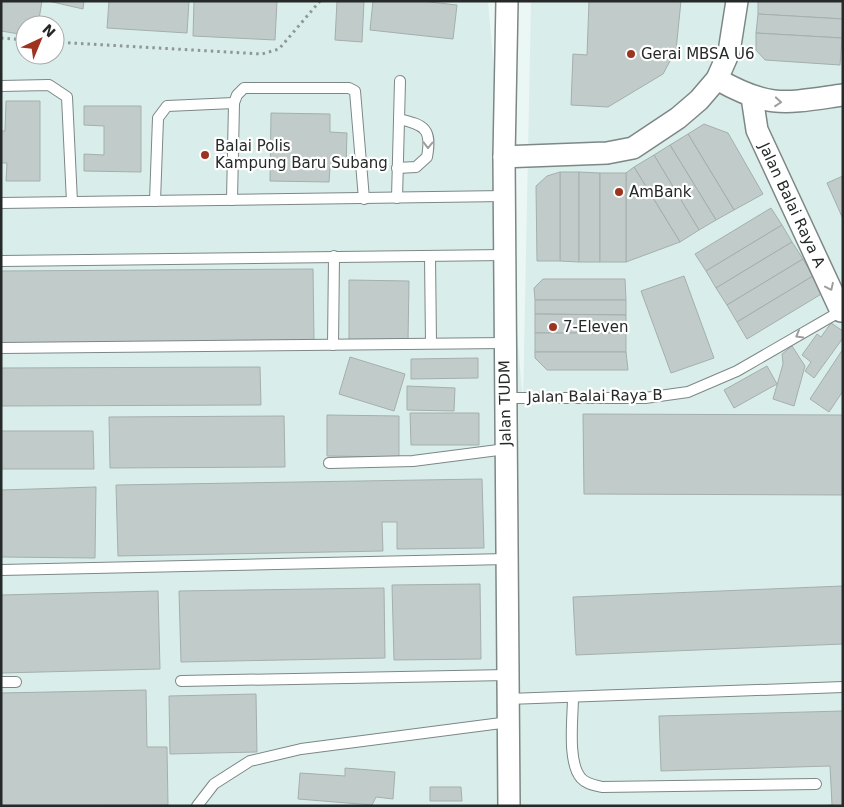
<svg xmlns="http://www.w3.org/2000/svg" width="844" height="807" viewBox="0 0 844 807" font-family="'DejaVu Sans',sans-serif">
  <rect width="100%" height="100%" fill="#ebf7f5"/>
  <path fill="#d9eeea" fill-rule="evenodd" d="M1,1H488L523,401L531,1H843V806H1ZM25,25H55V55H25Z"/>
  <g fill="#c1ccca" stroke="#a4afad">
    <path d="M1,1H42L38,25H25V35L1,31Z"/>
    <path d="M48,1H84L83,9Z"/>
    <path d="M109,1H189L187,33L107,28Z"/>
    <path d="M194,1H277L275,40L193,36Z"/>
    <path d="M337,1H364L362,42L335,40Z"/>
    <path d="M373,1H421L457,5L453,39L370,30Z"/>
    <path d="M589,1H681L676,50L663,74L608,107L571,105L573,54L587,55Z"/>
    <path d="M758,1H843V19L758,14Z"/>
    <path d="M758,14L843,19L842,38L756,33Z"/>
    <path d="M756,33L842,38L840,65L765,60L756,50Z"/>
    <path d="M6,101H40V181H6L7,163H1V131H5Z"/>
    <path d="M84,106H141V172L84,171V154L104,155V126L84,125Z"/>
    <path d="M271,113L330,114V132L347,133L346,168L330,167L329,182L270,181Z"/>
    <path d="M704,124L728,133L763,194L734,210L688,134Z"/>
    <path d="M688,134L734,210L716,220L670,145Z"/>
    <path d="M670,145L716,220L699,230L654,155Z"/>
    <path d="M654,155L699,230L680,242L634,167Z"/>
    <path d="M634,167L680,242L626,262V173Z"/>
    <path d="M560,172H579V262L560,261Z"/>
    <path d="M560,172V261H537L536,186L547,176Z"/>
    <path d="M579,172L600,173V262H579Z"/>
    <rect x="600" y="173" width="26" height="89"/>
    <path d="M843,176V219L827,183Z"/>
    <path d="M771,208L782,225L706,271L695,254Z"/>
    <path d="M782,225L792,242L716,288L706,271Z"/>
    <path d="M792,242L803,259L727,305L716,288Z"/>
    <path d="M803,259L813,276L737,322L727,305Z"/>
    <path d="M313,269L314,341L1,343V271Z"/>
    <path d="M684,276L714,358L671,373L641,291Z"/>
    <path d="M813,276L823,293L747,339L737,322Z"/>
    <path d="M543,279H625L626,300H535L534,288Z"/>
    <path d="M349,280L409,281L408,341L349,340Z"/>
    <path d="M535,300H626V315L535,314Z"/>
    <path d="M535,314L626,315V333H535Z"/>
    <path d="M831,323L843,331V338L814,378L805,371L811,362L802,355L817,334L821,337Z"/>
    <rect x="535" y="333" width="91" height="19"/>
    <path d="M792,346L805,366L794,406L773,399L783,364L782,354Z"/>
    <path d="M843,349V391L829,412L810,399Z"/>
    <path d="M535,352H626L628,370H547L535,358Z"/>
    <path d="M350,357L405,374L394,411L339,394Z"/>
    <path d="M478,358V378L411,379V359Z"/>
    <path d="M767,366L777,384L734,408L724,390Z"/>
    <path d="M260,367L261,405L1,406V368Z"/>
    <path d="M407,386L455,388L454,411L407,410Z"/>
    <path d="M410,413H479V445H411Z"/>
    <path d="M583,414L843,415V495L584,494Z"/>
    <path d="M327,415L399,416V457L327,456Z"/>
    <path d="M284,416L285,467L110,468L109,417Z"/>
    <path d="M1,431H93L94,469H1Z"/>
    <path d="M482,479L484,548L397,549V522H382L383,551L118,556L116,485Z"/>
    <path d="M96,487L95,558L1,557V490Z"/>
    <path d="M480,584L481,659L394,660L392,585Z"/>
    <path d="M843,586V644L576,655L573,597Z"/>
    <path d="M384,588L385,658L181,662L179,591Z"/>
    <path d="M158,591L160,669L1,673V595Z"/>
    <path d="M146,690L147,747H167L168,805L1,806V693Z"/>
    <path d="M256,694L257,752L170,754L169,696Z"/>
    <path d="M843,711V806H819L832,805L830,766L661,771L659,716Z"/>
    <path d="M345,768L395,772L393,799L376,797L372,805L298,799L300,773L345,776Z"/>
    <path d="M430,787H461L462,801H430Z"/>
  </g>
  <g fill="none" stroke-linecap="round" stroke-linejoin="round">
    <g stroke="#7d8785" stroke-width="12">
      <g id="service">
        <path d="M1,86L49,85L67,97L72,202"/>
        <path d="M397,168L416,167L427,157C432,129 425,125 399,119"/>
        <path d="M397,198L400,81"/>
        <path d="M232,200L234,103L237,95L244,88H349L355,91L364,199"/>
        <path d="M155,201L158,118L167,106L234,103"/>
        <path d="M1,203L505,196"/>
        <path d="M430,256L431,343"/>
        <path d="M1,261L505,255"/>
        <path d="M333,345L334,256"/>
        <path d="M1,348L505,343"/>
        <path d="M505,398H645L688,392L737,371L841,311"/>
        <path d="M329,463L413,461L506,449"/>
        <path d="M1,570L507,559"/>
        <path d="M181,681L508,675"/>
        <path d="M1,682H16"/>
        <path d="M573,697C573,717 567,762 581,778C586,784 594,785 602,787L816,784"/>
        <path d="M508,699L843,687"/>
        <path d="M197,806L214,784L250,761L301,749L509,722"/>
      </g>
    </g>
    <g stroke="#7d8785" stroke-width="24">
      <g id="minor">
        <path d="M507,1L504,157L509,806"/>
        <path d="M717,79C769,109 786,103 843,95"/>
        <path d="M752,97L757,130L841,311L843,310"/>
        <path d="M504,157L607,153L633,148L678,118L699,100L717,79L729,52L737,1"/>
      </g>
    </g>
    <g stroke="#8e9795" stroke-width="3" stroke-dasharray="2.5 4" stroke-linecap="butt">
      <path d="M1,38L25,40"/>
      <path d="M55,42L262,54L279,49L320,1"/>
    </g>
    <use href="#service" stroke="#fff" stroke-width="10"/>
    <use href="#minor" stroke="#fff" stroke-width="21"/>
  </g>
  <defs><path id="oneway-chevron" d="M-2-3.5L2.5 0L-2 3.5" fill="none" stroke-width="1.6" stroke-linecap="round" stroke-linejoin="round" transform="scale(1.25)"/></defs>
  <g stroke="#9d9f9e">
    <use href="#oneway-chevron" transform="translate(778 102) rotate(5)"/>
    <use href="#oneway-chevron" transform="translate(428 145) rotate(91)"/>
    <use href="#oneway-chevron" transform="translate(830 287) rotate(65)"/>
    <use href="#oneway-chevron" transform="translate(799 335) rotate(150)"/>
  </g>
  <g fill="#9e3420" stroke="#fff" stroke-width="2">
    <circle cx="631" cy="54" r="5"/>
    <circle cx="205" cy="155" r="5"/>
    <circle cx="619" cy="192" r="5"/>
    <circle cx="553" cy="327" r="5"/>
  </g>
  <g text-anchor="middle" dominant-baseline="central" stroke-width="4.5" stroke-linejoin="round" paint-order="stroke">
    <g font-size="15" fill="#252928" stroke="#fff" text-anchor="start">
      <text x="641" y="54">Gerai MBSA U6</text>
      <text x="215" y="146">Balai Polis<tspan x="215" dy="17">Kampung Baru Subang</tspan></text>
      <text x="629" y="192">AmBank</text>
      <text x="563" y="327">7-Eleven</text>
    </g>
    <g font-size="15" fill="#252928" stroke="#fff">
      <text transform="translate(792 205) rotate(65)">Jalan Balai Raya A</text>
      <text transform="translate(595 396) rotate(-1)">Jalan Balai Raya B</text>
      <text transform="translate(505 403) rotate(-91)">Jalan TUDM</text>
    </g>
  </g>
  <rect width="844" height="807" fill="none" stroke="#252928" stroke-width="5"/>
  <g transform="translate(40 40) rotate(44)"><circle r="24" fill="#ffffff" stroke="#a8a9a9"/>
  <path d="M0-4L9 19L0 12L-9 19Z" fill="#9e3420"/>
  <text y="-8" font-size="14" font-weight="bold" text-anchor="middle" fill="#252928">N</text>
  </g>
</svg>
